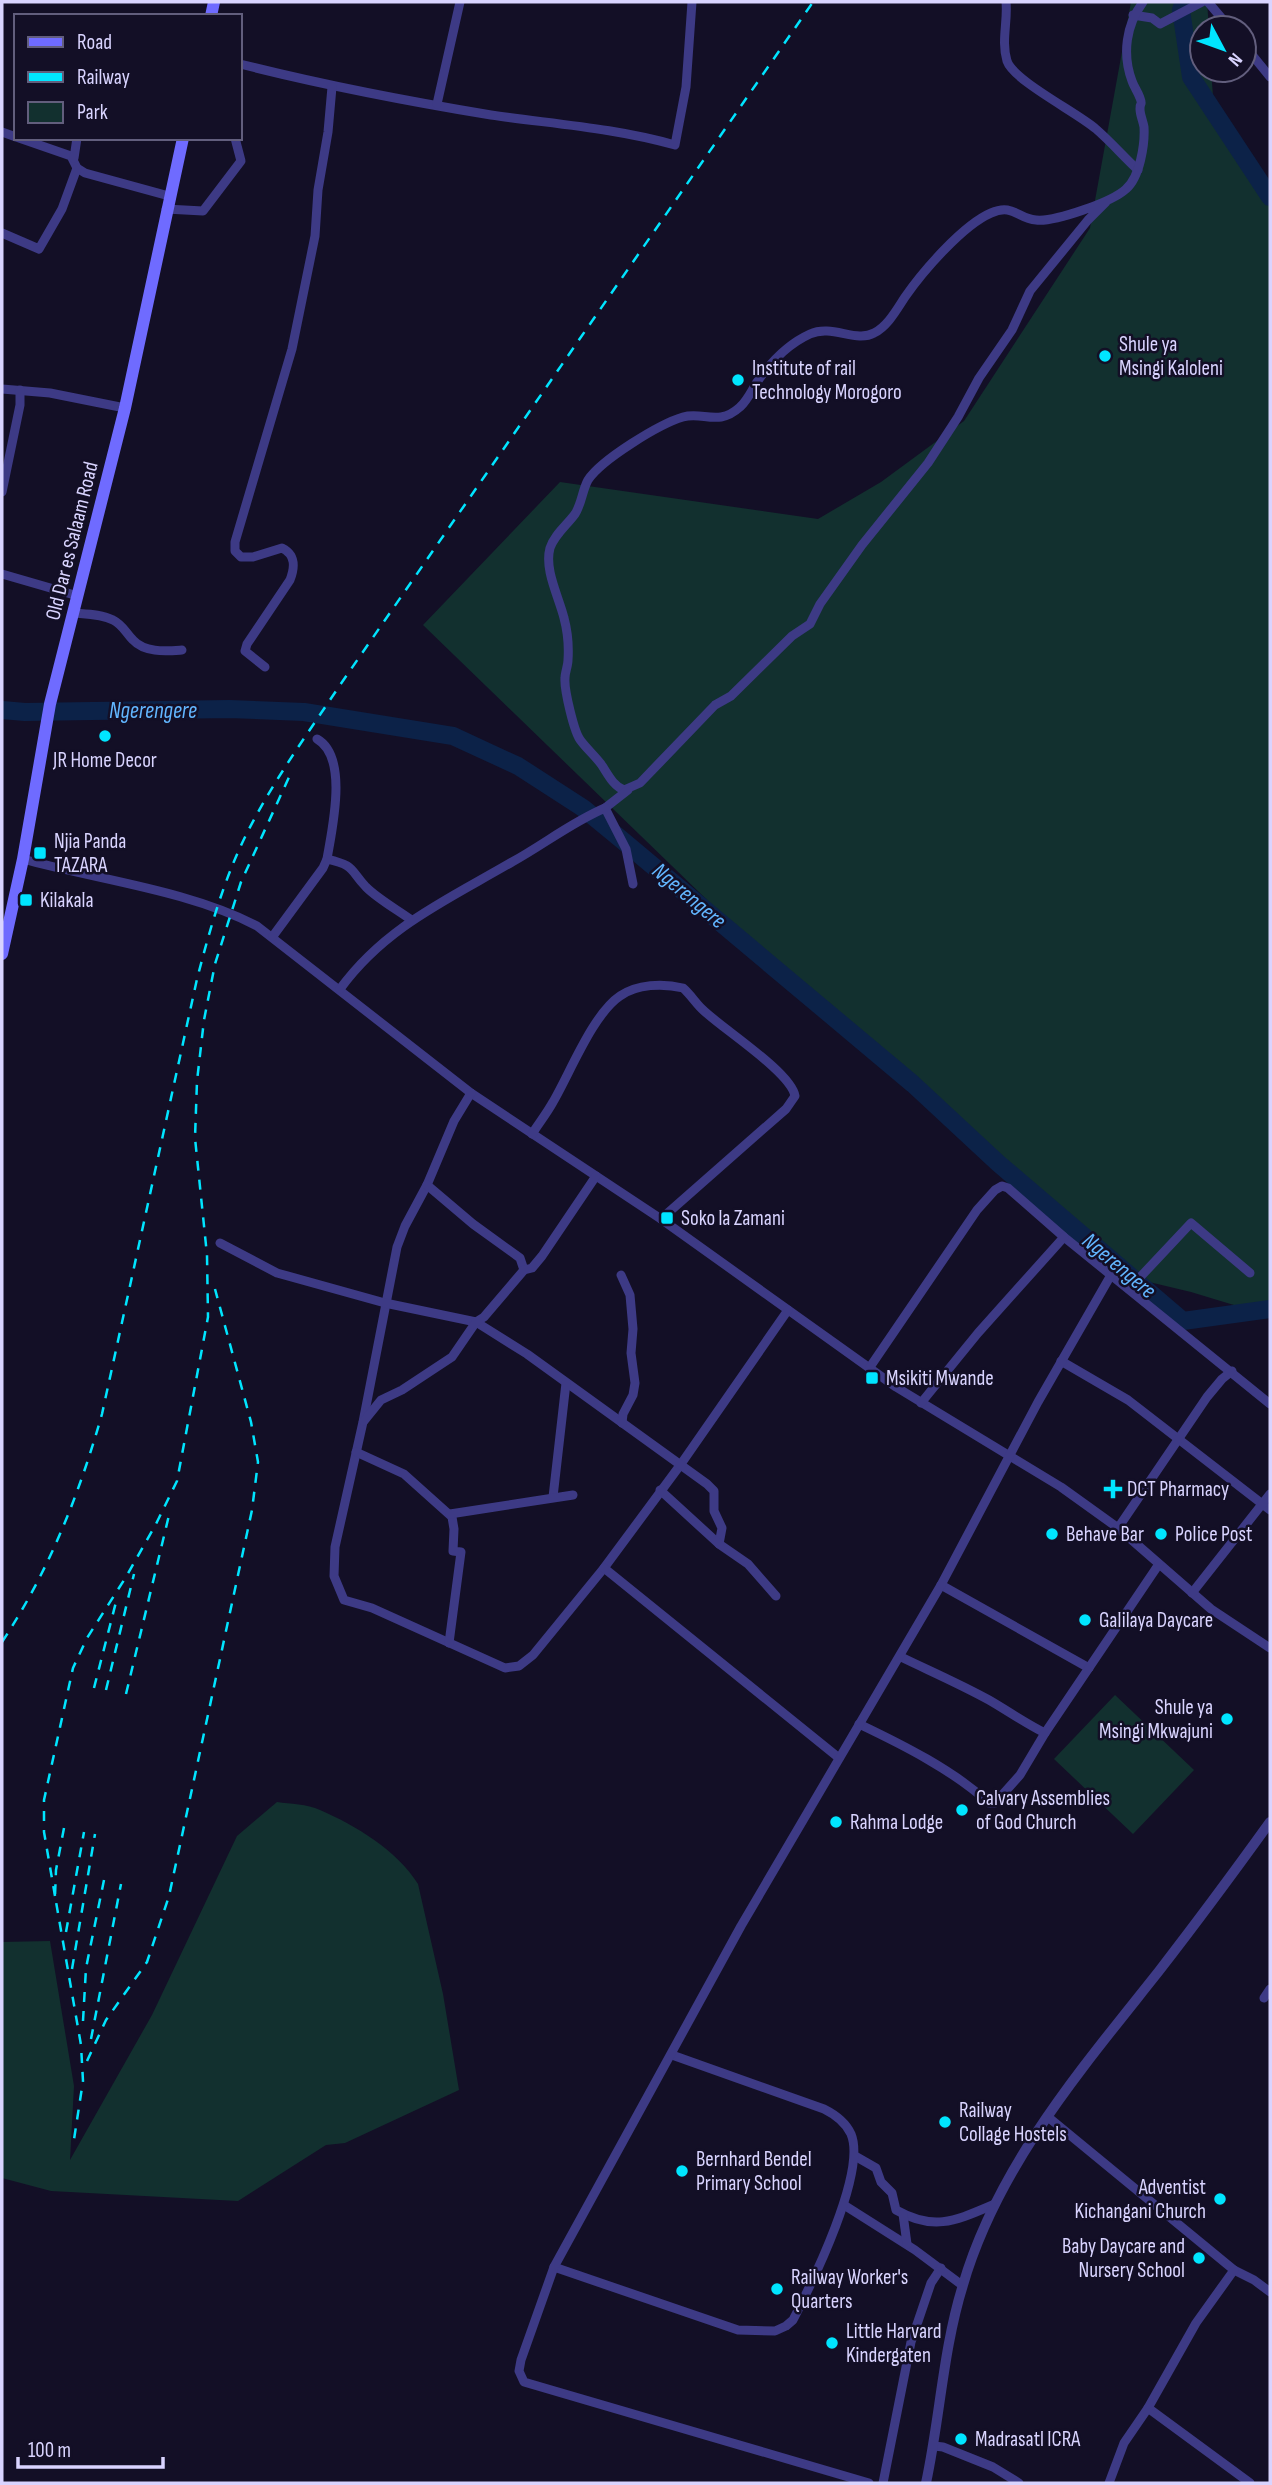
<svg xmlns="http://www.w3.org/2000/svg" width="1272" height="2485" viewBox="0 0 1272 2485" font-family="'Sofia Sans Condensed',sans-serif">
  <rect width="100%" height="100%" fill="#130f26"/>
  <g fill="#12302f">
    <path d="M1131,2H1207L1209,28H1202V70H1211L1213,96L1270,183V1316L1191,1292L1103,1271L796,986L423,625L560,482L818,519L881,482L964,421L1090,228Z"/>
    <path d="M1115,1695L1194,1770L1133,1834L1054,1759Z"/>
    <path d="M277,1802C290,1804 307,1804 320,1810C355,1825 398,1851 418,1884L443,1994L459,2090L345,2143L326,2145L238,2201L51,2191L2,2178V1942L50,1941L74,2086L70,2160L152,2015L237,1836Z"/>
  </g>
  <g fill="none" stroke-linecap="round" stroke-linejoin="round">
    <g stroke="#0c2248" stroke-width="18">
      <path d="M1184,2L1181,10L1191,77L1270,197"/>
      <path d="M2,710L25,712L229,709L304,712L453,736L518,766L583,808L622,840L913,1084L998,1163L1183,1321L1270,1309"/>
    </g>
    <g stroke="#3d3a85" stroke-width="9">
      <path d="M1006,2C1008,21 1001,41 1007,61C1014,81 1078,113 1096,129C1111,142 1124,157 1138,170"/>
      <path d="M1208,2L1230,28"/>
      <path d="M1133,15L1152,18L1160,24L1202,2"/>
      <path d="M1244,45L1270,77"/>
      <path d="M240,64C323,85 406,101 491,115C553,124 615,128 675,145L686,87L692,2"/>
      <path d="M437,104L460,2"/>
      <path d="M2,132L16,137"/>
      <path d="M19,138L71,156L77,168L85,173L169,196"/>
      <path d="M74,158L77,138"/>
      <path d="M1106,202L1088,220L1030,291L1012,330L979,378L958,417L928,463L862,545L820,604L810,624L792,636L731,696L715,705L640,783L624,790C613,786 608,774 601,764C595,756 587,749 581,741C574,733 564,689 565,678C565,672 568,666 568,660C569,645 568,633 564,618C559,597 544,570 550,548C554,535 567,525 575,514C582,503 582,491 588,480C601,460 659,424 683,417C703,411 718,427 740,407C747,401 752,390 757,382C770,363 788,344 810,334C832,324 856,343 874,333C888,326 897,309 905,297C923,271 963,225 991,213C1013,203 1018,219 1036,220C1055,222 1112,202 1126,189C1140,177 1145,144 1144,127C1143,121 1140,115 1140,109C1140,101 1143,106 1140,98C1138,92 1134,87 1132,81C1122,54 1126,25 1143,2"/>
      <path d="M166,209L203,211L241,161L235,138"/>
      <path d="M2,233L39,249L62,209L77,168"/>
      <path d="M2,389L50,393L125,408"/>
      <path d="M2,492L20,405V390"/>
      <path d="M2,574L78,596"/>
      <path d="M74,613C87,614 102,614 113,620C123,625 126,633 133,640C145,653 166,651 182,650"/>
      <path d="M265,667L245,651L247,644L290,580C295,567 296,555 282,548L253,557H241L235,551V542L292,349L315,236L318,190L328,132L332,87"/>
      <path d="M605,808L628,790"/>
      <path d="M23,859C98,880 188,890 257,926L471,1093L661,1219L896,1387L1061,1487L1118,1528L1211,1609L1270,1648"/>
      <path d="M327,859C356,866 349,869 366,887C378,899 396,909 410,919"/>
      <path d="M273,936L323,868L327,859C332,829 349,757 317,739"/>
      <path d="M340,989C385,927 447,900 512,862C543,845 572,822 605,808L626,849L633,884"/>
      <path d="M471,1093L454,1121L427,1185L405,1226L397,1247L363,1422L335,1547L334,1576L344,1600L372,1608L505,1668L519,1666L533,1655L604,1568L681,1464L788,1310"/>
      <path d="M532,1134C539,1123 547,1113 553,1102C570,1073 593,1014 620,996C637,984 663,983 683,988C690,994 695,1002 702,1009C721,1028 791,1072 795,1096L786,1109L661,1219"/>
      <path d="M427,1185L473,1224L520,1258L524,1270"/>
      <path d="M220,1243L277,1273L385,1303L476,1322L527,1354L707,1484L714,1491V1511L722,1528L719,1544"/>
      <path d="M621,1275L630,1295L633,1329L631,1353L635,1383L633,1395L623,1414L622,1423"/>
      <path d="M1129,1289L1191,1223L1250,1273"/>
      <path d="M1061,1361L1128,1400L1270,1510"/>
      <path d="M870,1367L977,1210L995,1190L1002,1186L1008,1188L1064,1237L1270,1404"/>
      <path d="M921,1403L978,1333L1064,1237"/>
      <path d="M364,1421L381,1400L402,1390L452,1357L476,1322L484,1317L524,1270L532,1268L542,1256L596,1176"/>
      <path d="M356,1452L404,1474L452,1517L454,1529L453,1551L461,1552L449,1643"/>
      <path d="M660,1490L719,1544L748,1564L776,1596"/>
      <path d="M553,1497L566,1383"/>
      <path d="M450,1514L573,1495"/>
      <path d="M1118,1528L1207,1397L1222,1379L1232,1371"/>
      <path d="M604,1568L839,1758"/>
      <path d="M941,1585L1089,1668"/>
      <path d="M1192,1593L1270,1494"/>
      <path d="M901,1657C930,1671 960,1684 989,1700C1008,1711 1025,1723 1045,1733"/>
      <path d="M859,1724C903,1745 953,1770 989,1803H995L1020,1775L1045,1733L1159,1564"/>
      <path d="M1264,1998L1270,1989"/>
      <path d="M1048,2117L1234,2270L1254,2280L1270,2292"/>
      <path d="M855,2156L876,2168L881,2182L892,2193L896,2210C935,2232 957,2220 995,2204"/>
      <path d="M844,2205L915,2250L962,2285"/>
      <path d="M903,2214L907,2244"/>
      <path d="M554,2267L738,2330L775,2331L786,2326L793,2320C812,2283 867,2172 851,2134C846,2123 834,2114 824,2109L672,2055"/>
      <path d="M1148,2408L1250,2483"/>
      <path d="M934,2446L943,2447L993,2467L1019,2483"/>
      <path d="M869,2483L524,2382L519,2371L521,2360L554,2267L741,1926L941,1585L1038,1402L1111,1275"/>
      <path d="M883,2483L911,2342L931,2283L941,2268"/>
      <path d="M1109,2483L1124,2443L1148,2408L1196,2323L1234,2270"/>
    </g>
    <path stroke="#3d3a85" stroke-width="10" d="M926,2483C940,2418 943,2349 963,2285C998,2165 1083,2067 1159,1971C1197,1922 1234,1872 1270,1822"/>
    <g stroke="#6f6bff" stroke-width="12">
      <path d="M211,16L214,2"/>
      <path d="M2,954L23,859L50,704L125,408L183,138"/>
    </g>
    <g stroke="#00e5ff" stroke-width="2.5" stroke-dasharray="10 9" stroke-linecap="butt">
      <path d="M2,1642C49,1571 79,1495 102,1414L197,979C210,929 224,878 248,831C274,780 308,733 340,685L813,2"/>
      <path d="M94,1688L116,1602"/>
      <path d="M106,1690L134,1574"/>
      <path d="M126,1694L170,1511"/>
      <path d="M64,1828L56,1870L55,1896L81,2045L83,2081L73,2146"/>
      <path d="M55,1896L44,1832V1800L73,1668L87,1638L126,1577L156,1524L177,1481L208,1317L207,1255L195,1138L197,1081L204,1020L215,964L241,882L290,775"/>
      <path d="M66,1932L84,1832"/>
      <path d="M72,1969L95,1834"/>
      <path d="M83,2021L86,1968L104,1880"/>
      <path d="M91,2039L121,1884"/>
      <path d="M87,2061L106,2020L147,1962L169,1896L252,1510L258,1462L251,1422L215,1289"/>
    </g>
  </g>
  <g fill="#00e5ff" stroke="#130f26" stroke-width="2.5">
    <circle cx="1105" cy="356" r="7"/>
    <circle cx="738" cy="380" r="7"/>
    <circle cx="105" cy="736" r="7"/>
    <rect x="33" y="846" width="14" height="14" rx="3.5"/>
    <rect x="19" y="893" width="14" height="14" rx="3.5"/>
    <rect x="660" y="1211" width="14" height="14" rx="3.5"/>
    <rect x="865" y="1371" width="14" height="14" rx="3.5"/>
    <path d="M1109.5 1478.5h7v7h7v7h-7v7h-7v-7h-7v-7h7z"/>
    <circle cx="1052" cy="1534" r="7"/>
    <circle cx="1161" cy="1534" r="7"/>
    <circle cx="1085" cy="1620" r="7"/>
    <circle cx="1227" cy="1719" r="7"/>
    <circle cx="962" cy="1810" r="7"/>
    <circle cx="836" cy="1822" r="7"/>
    <circle cx="945" cy="2122" r="7"/>
    <circle cx="682" cy="2171" r="7"/>
    <circle cx="1220" cy="2199" r="7"/>
    <circle cx="1199" cy="2258" r="7"/>
    <circle cx="777" cy="2289" r="7"/>
    <circle cx="832" cy="2343" r="7"/>
    <circle cx="961" cy="2439" r="7"/>
  </g>
  <g text-anchor="middle" dominant-baseline="central" stroke-width="5" stroke-linejoin="round" paint-order="stroke">
    <g font-size="21" fill="#d9d4ff" stroke="#130f26" text-anchor="start">
      <text x="1119" y="344">Shule ya<tspan x="1119" dy="24">Msingi Kaloleni</tspan></text>
      <text x="752" y="368">Institute of rail<tspan x="752" dy="24">Technology Morogoro</tspan></text>
      <text x="105" y="760" text-anchor="middle">JR Home Decor</text>
      <text x="54" y="841">Njia Panda<tspan x="54" dy="24">TAZARA</tspan></text>
      <text x="40" y="900">Kilakala</text>
      <text x="681" y="1218">Soko la Zamani</text>
      <text x="886" y="1378">Msikiti Mwande</text>
      <text x="1127" y="1489">DCT Pharmacy</text>
      <text x="1066" y="1534">Behave Bar</text>
      <text x="1175" y="1534">Police Post</text>
      <text x="1099" y="1620">Galilaya Daycare</text>
      <text x="1213" y="1707" text-anchor="end">Shule ya<tspan x="1213" dy="24">Msingi Mkwajuni</tspan></text>
      <text x="976" y="1798">Calvary Assemblies<tspan x="976" dy="24">of God Church</tspan></text>
      <text x="850" y="1822">Rahma Lodge</text>
      <text x="959" y="2110">Railway<tspan x="959" dy="24">Collage Hostels</tspan></text>
      <text x="696" y="2159">Bernhard Bendel<tspan x="696" dy="24">Primary School</tspan></text>
      <text x="1206" y="2187" text-anchor="end">Adventist<tspan x="1206" dy="24">Kichangani Church</tspan></text>
      <text x="1185" y="2246" text-anchor="end">Baby Daycare and<tspan x="1185" dy="24">Nursery School</tspan></text>
      <text x="791" y="2277">Railway Worker's<tspan x="791" dy="24">Quarters</tspan></text>
      <text x="846" y="2331">Little Harvard<tspan x="846" dy="24">Kindergaten</tspan></text>
      <text x="975" y="2439">Madrasatl ICRA</text>
    </g>
    <g font-size="21" fill="#d9d4ff" stroke="#130f26">
      <text transform="translate(72 541) rotate(-76)">Old Dar es Salaam Road</text>
    </g>
    <g font-size="23" font-style="italic" fill="#62b6ff" stroke="#130f26">
      <text x="153" y="711">Ngerengere</text>
      <text transform="translate(689 896) rotate(40)">Ngerengere</text>
      <text transform="translate(1119 1266) rotate(40)">Ngerengere</text>
    </g>
  </g>
  <rect width="1272" height="2485" fill="none" stroke="#d9d4ff" stroke-width="7"/>
  <rect x="14" y="14" width="228" height="126" fill="#130f26" stroke="#625e7d" stroke-width="2"/>
  <rect x="28" y="37" width="35" height="10" fill="#6f6bff" stroke="#625e7d" stroke-width="2"/>
  <text x="77" y="49" font-size="21" fill="#d9d4ff">Road</text>
  <rect x="28" y="72" width="35" height="10" fill="#00e5ff" stroke="#625e7d" stroke-width="2"/>
  <text x="77" y="84" font-size="21" fill="#d9d4ff">Railway</text>
  <rect x="28" y="102" width="35" height="21" fill="#12302f" stroke="#625e7d" stroke-width="2"/>
  <text x="77" y="119" font-size="21" fill="#d9d4ff">Park</text>
  <g transform="translate(1223 49) rotate(131)"><circle r="33" fill="#130f26" stroke="#625e7d" stroke-width="2"/>
  <path d="M0-5L12 26L0 18L-12 26Z" fill="#00e5ff"/>
  <text y="-10" font-size="19" font-weight="bold" text-anchor="middle" fill="#d9d4ff">N</text>
  </g>
  <path d="M18 2457v10h145v-10" fill="none" stroke="#d9d4ff" stroke-width="3.5"/>
  <text x="28" y="2457" font-size="21" fill="#d9d4ff" stroke="#130f26" stroke-width="5" paint-order="stroke">100 m</text>
</svg>
